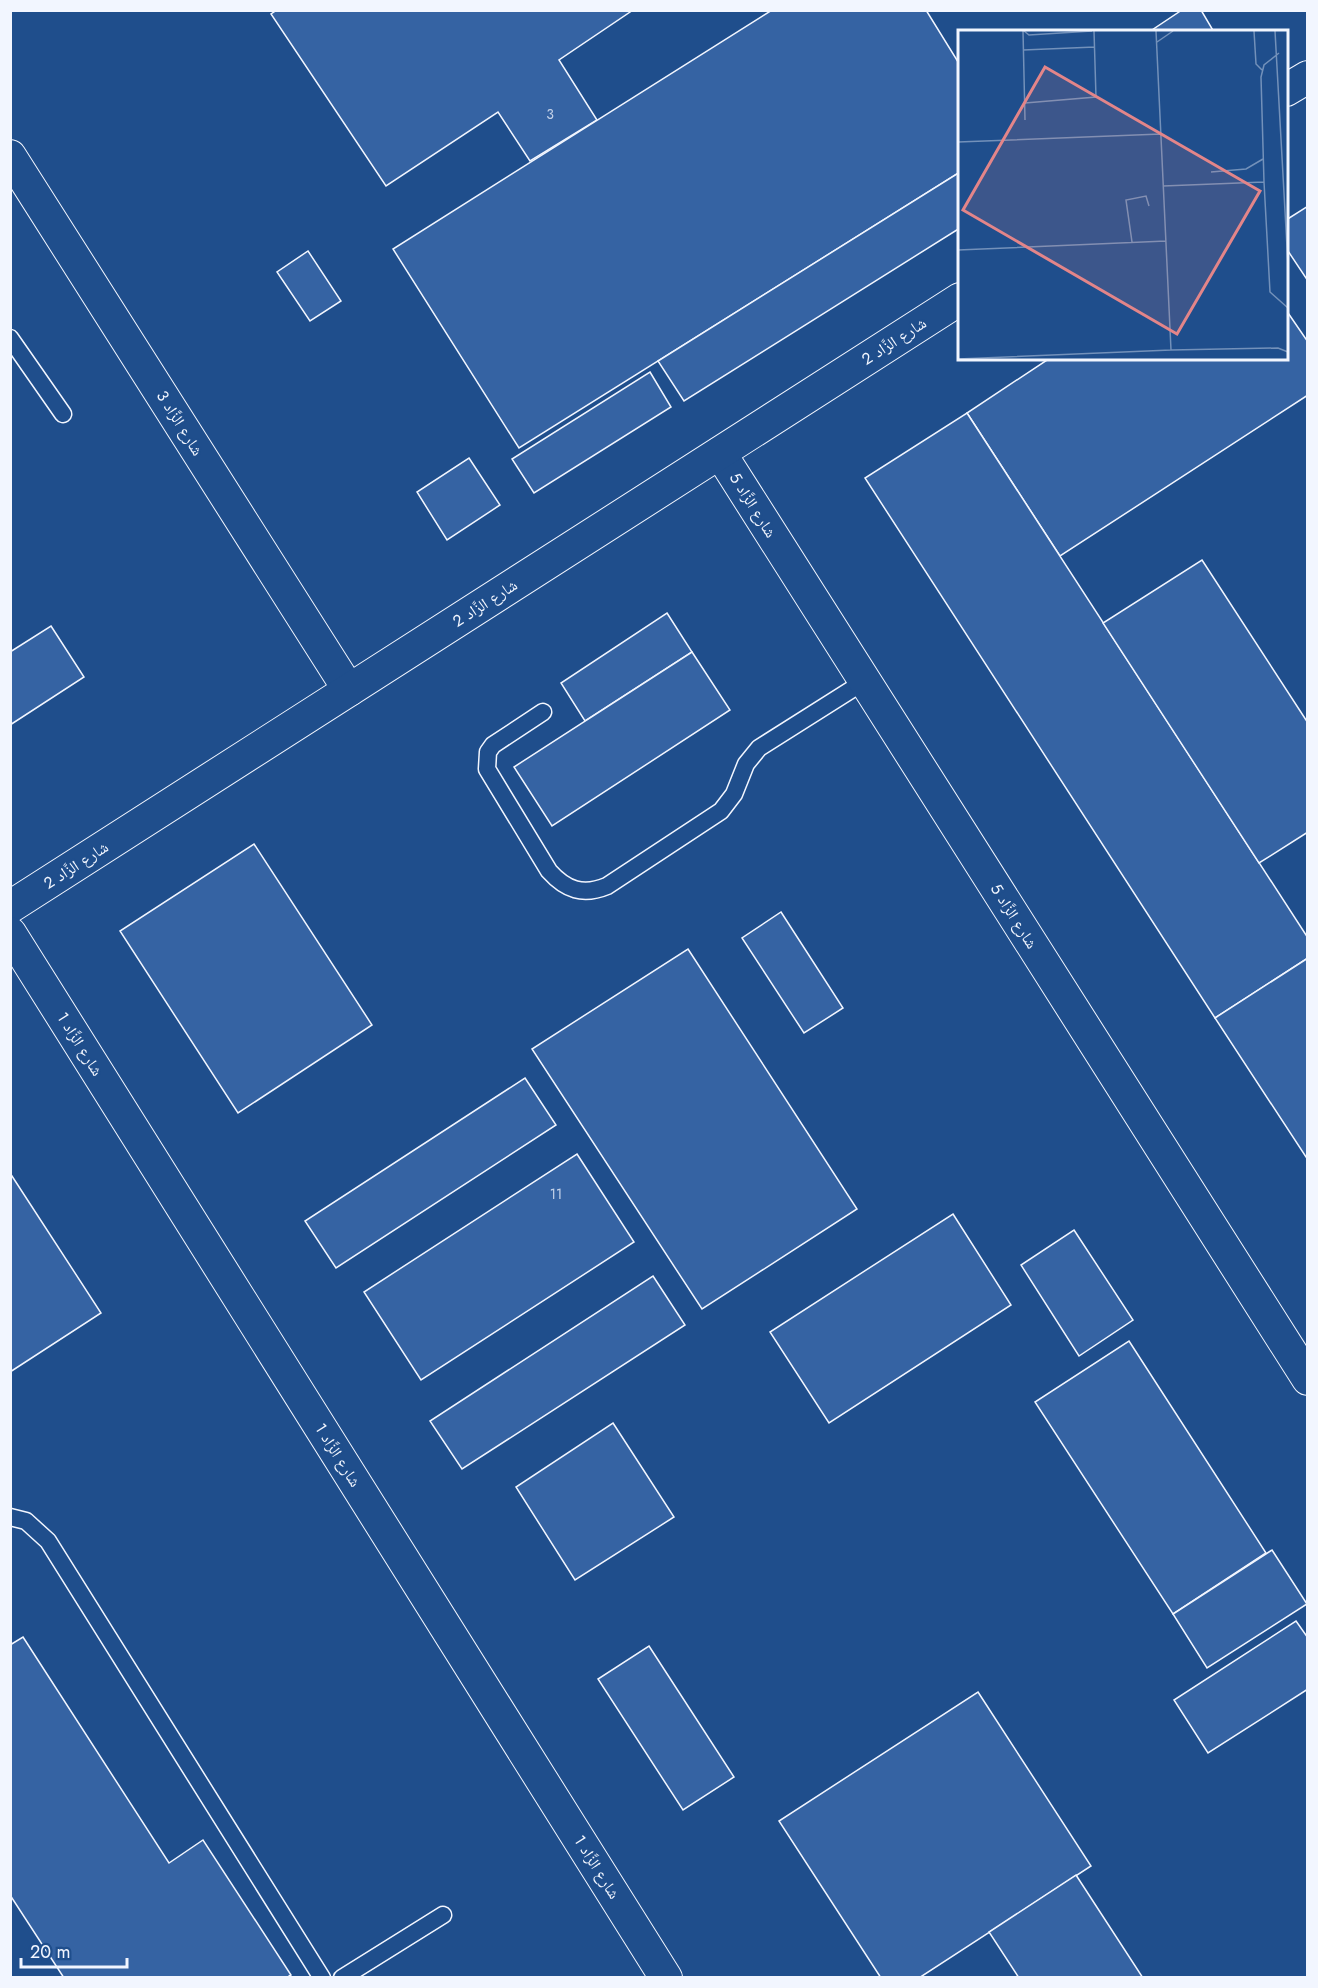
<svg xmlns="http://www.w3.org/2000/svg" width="1318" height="1988" viewBox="0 0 1318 1988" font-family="Jost,'Noto Naskh Arabic',sans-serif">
  <rect width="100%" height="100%" fill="#1f4e8c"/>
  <g fill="#3563a3" stroke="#f2f6ff" stroke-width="1.5">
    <path d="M277,10H633L559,60L597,120L530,161L498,112L386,186L271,14Z"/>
    <path d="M772,10H926L960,65V172L519,448L393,249Z"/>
    <path d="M1182,10H1201L1214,32H1153L1152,30Z"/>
    <path d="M960,172V228L684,401L658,361Z"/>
    <path d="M1308,206V281L1286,248V220Z"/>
    <path d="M308,251L341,301L310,321L277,272Z"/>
    <path d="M1286,310L1308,342V395L1060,556L967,413L1050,358H1286Z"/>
    <path d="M650,372L671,407L534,493L512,459Z"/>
    <path d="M967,413L1308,938V958L1215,1018L865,478Z"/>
    <path d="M469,458L500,505L447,540L417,492Z"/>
    <path d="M1202,560L1308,723V832L1259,863L1103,623Z"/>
    <path d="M667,613L692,652L585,721L561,683Z"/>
    <path d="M51,626L84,677L10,725V652Z"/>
    <path d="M692,652L730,710L552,826L514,767Z"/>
    <path d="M254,844L372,1025L238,1113L120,931Z"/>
    <path d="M781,912L843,1008L804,1033L742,938Z"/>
    <path d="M688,949L857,1209L702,1309L532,1049Z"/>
    <path d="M1308,958V1160L1215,1018Z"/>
    <path d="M525,1078L556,1125L336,1268L305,1221Z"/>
    <path d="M577,1154L634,1242L421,1380L364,1292Z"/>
    <path d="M10,1173L101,1313L10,1372Z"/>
    <path d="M953,1214L1011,1305L829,1423L770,1332Z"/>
    <path d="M1074,1230L1133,1320L1079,1356L1021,1265Z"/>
    <path d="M653,1276L685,1325L462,1469L430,1421Z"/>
    <path d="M1129,1341L1266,1553L1173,1614L1035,1402Z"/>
    <path d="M613,1423L674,1517L575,1580L516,1487Z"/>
    <path d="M1272,1550L1307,1604L1207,1668L1173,1614Z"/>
    <path d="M1296,1621L1308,1638V1689L1208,1753L1174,1700Z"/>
    <path d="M23,1637L169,1863L203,1840L291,1975L286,1978H64L10,1895V1645Z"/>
    <path d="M649,1646L734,1777L683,1810L598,1679Z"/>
    <path d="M978,1692L1091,1866L919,1978H881L779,1821Z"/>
    <path d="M1076,1875L1143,1978H1019L989,1932Z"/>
  </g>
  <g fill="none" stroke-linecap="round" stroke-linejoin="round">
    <g stroke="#f2f6ff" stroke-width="19">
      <g id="lane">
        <path d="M10,338L63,414"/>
        <path d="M543,712L493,745L488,752L487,769L549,871C566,890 583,896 607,886L721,811L734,794L746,764L759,748L865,681"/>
        <path d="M10,1517L26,1521L48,1541L322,1978"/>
        <path d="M342,1978L443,1915"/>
      </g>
    </g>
    <g stroke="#f2f6ff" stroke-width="34">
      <g id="street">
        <path d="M1286,90L1308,77"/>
        <path d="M10,156L349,690"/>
        <path d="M720,453L1308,1379"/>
        <path d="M10,907L960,299"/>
        <path d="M10,933L666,1978"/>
      </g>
    </g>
    <use href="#lane" stroke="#1f4e8c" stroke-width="16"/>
    <use href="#street" stroke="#1f4e8c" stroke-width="32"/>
  </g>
  <g text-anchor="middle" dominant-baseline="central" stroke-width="4.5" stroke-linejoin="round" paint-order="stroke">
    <g font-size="14" fill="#c3d1e8">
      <text x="550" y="114">3</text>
      <text x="556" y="1194">11</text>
    </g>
    <g font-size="16" fill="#f2f6ff" stroke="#1f4e8c">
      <text transform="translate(894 341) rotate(-33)">شارع الزَّاد 2</text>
      <text transform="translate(180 423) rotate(58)">شارع الزَّاد 3</text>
      <text transform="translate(753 505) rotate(58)">شارع الزَّاد 5</text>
      <text transform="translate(485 603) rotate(-33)">شارع الزَّاد 2</text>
      <text transform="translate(76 865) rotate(-33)">شارع الزَّاد 2</text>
      <text transform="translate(1014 916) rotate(58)">شارع الزَّاد 5</text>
      <text transform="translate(80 1044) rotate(58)">شارع الزَّاد 1</text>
      <text transform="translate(338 1455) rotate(58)">شارع الزَّاد 1</text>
      <text transform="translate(597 1867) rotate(58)">شارع الزَّاد 1</text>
    </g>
  </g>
  <g transform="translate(958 30)">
    <rect width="330" height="330" fill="#1f4e8c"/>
    <path fill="none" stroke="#7391ba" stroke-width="1.5" d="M65,1L67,90M66,1L71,5L134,1M198,1L213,320M296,1L298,34L304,40M317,1L330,235M199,12L215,1M65,20L137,17M321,23L306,35L303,47L306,152L312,262L330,278M67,73L138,67L136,1M0,112L203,104M253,142L288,139L305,129M205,156L306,152M174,212L168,170L188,166L191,176M0,220L208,211M0,329L213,320L320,318L330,322"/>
    <path fill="#e38589" fill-opacity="0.15" stroke="#e38589" stroke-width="3" d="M87,37L302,161L219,304L5,180Z"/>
    <rect width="330" height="330" fill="none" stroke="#f2f6ff" stroke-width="3"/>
  </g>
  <rect width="1318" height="1988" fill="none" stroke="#f2f6ff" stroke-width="24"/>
  <path d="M21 1958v9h106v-9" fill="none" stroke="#f2f6ff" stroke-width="3"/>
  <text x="30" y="1958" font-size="18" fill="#f2f6ff" stroke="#1f4e8c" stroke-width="4.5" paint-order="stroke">20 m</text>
</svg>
